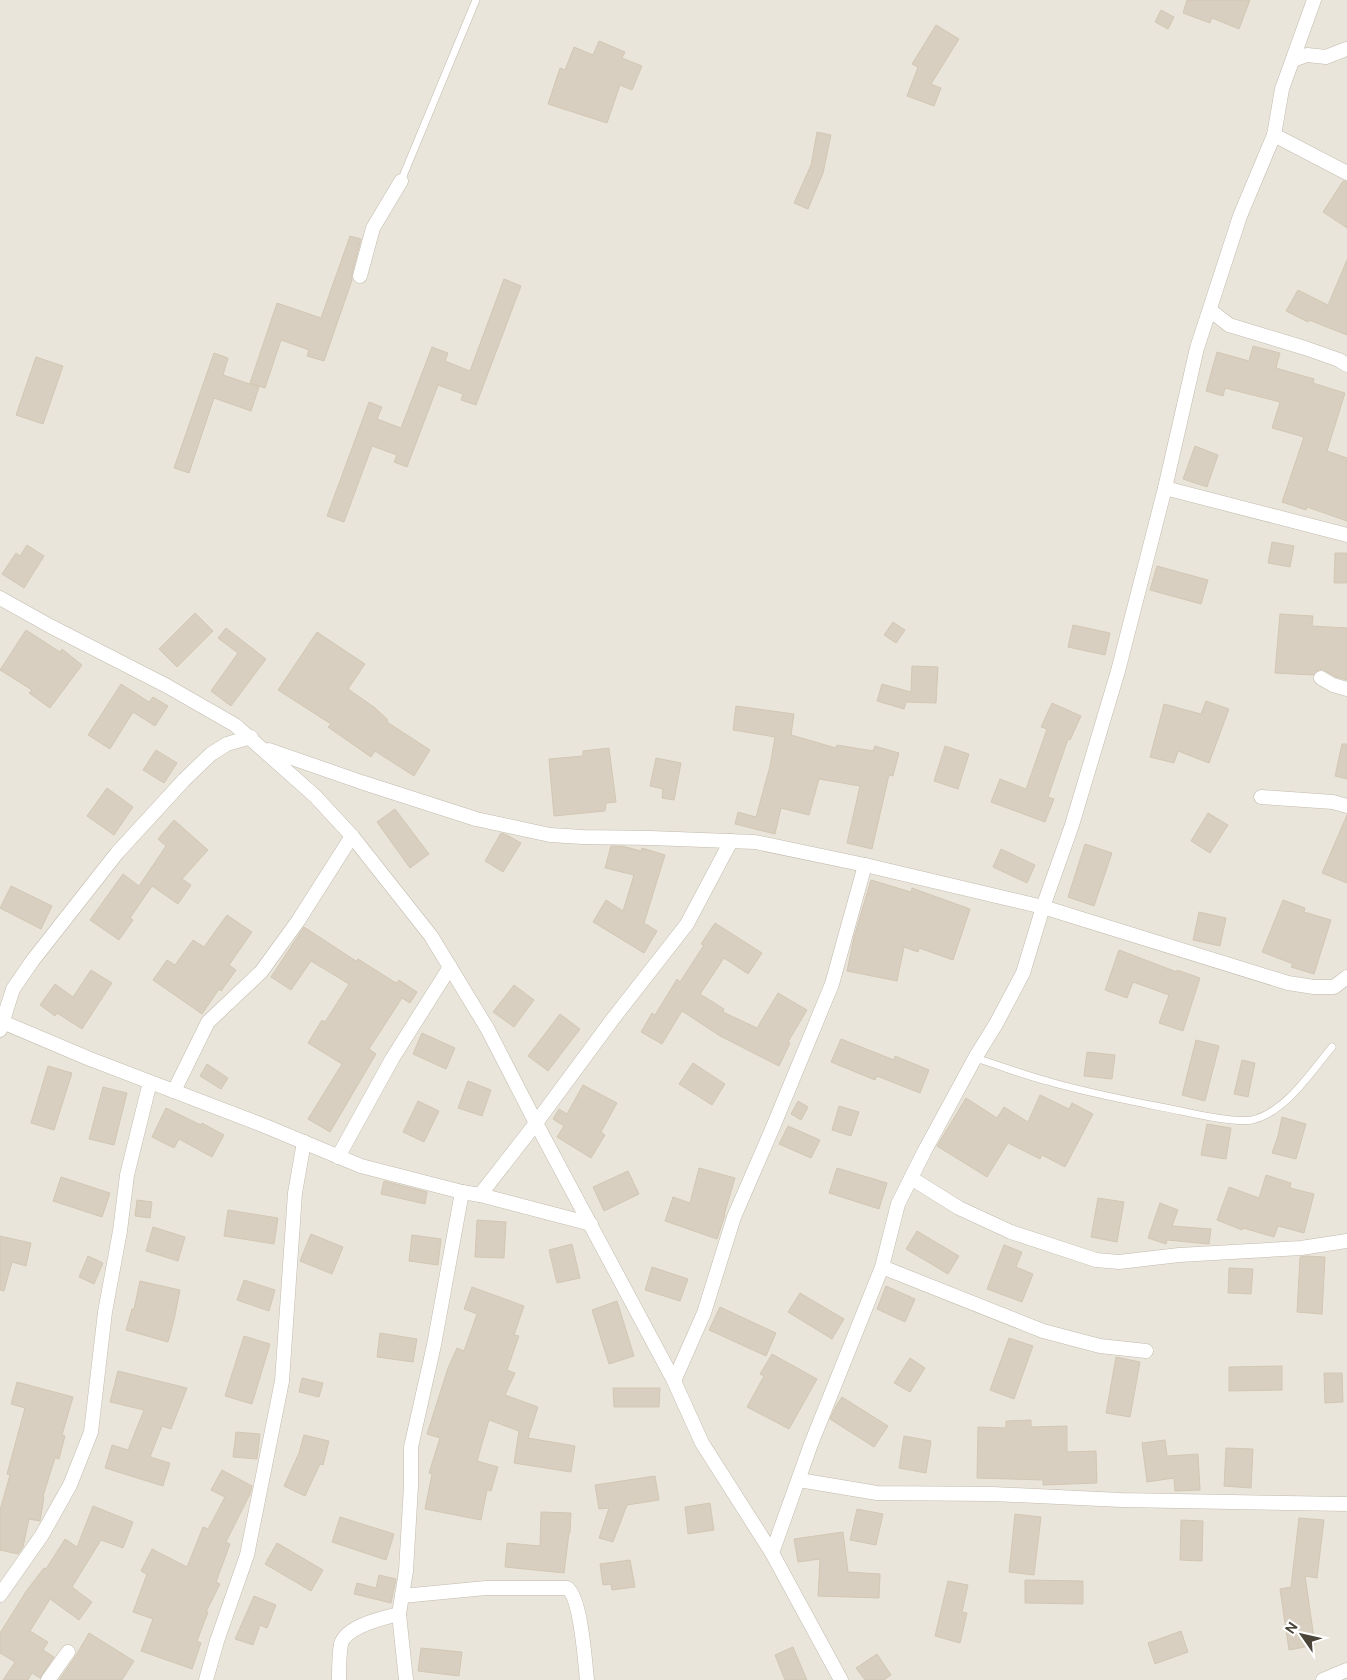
<svg xmlns="http://www.w3.org/2000/svg" width="1347" height="1680" viewBox="0 0 1347 1680" font-family="'DM Sans',sans-serif">
  <rect width="100%" height="100%" fill="#f6f3ec"/>
  <rect fill="#eae5da" x="0" y="0" width="1347" height="1680"/>
  <g fill="#d8cfc1" stroke="#d3c7b4">
    <path d="M1187,0H1250L1239,29L1212,18L1210,23L1183,13Z"/>
    <path d="M1161,10L1174,17L1168,29L1155,22Z"/>
    <path d="M936,25L959,39L931,84L941,88L934,106L907,96L918,67L912,64Z"/>
    <path d="M599,41L625,52L622,58L642,66L632,90L620,85L607,123L548,104L560,68L565,70L574,47L593,55Z"/>
    <path d="M817,132L831,135L823,173L808,209L794,203L811,165Z"/>
    <path d="M1343,181L1347,182V228L1323,212Z"/>
    <path d="M350,236L361,239L352,274V280L324,361L307,356L309,350L281,340L265,388L250,383L277,303L321,318Z"/>
    <path d="M1347,260V335L1309,320L1308,322L1286,311L1298,290L1328,305Z"/>
    <path d="M504,279L521,286L476,405L461,400L463,394L438,385L407,467L394,462L397,455L372,446L344,522L327,516L369,402L382,407L377,419L401,428L432,347L448,353L445,361L470,371Z"/>
    <path d="M1253,346L1280,353L1276,368L1314,379L1313,383L1345,393L1327,451L1347,458V521L1307,507L1306,510L1282,502L1304,437L1272,428L1280,402L1225,388L1223,396L1206,391L1217,352L1249,361Z"/>
    <path d="M214,353L228,358L223,375L259,387L251,411L214,398L189,473L174,468Z"/>
    <path d="M36,357L63,366L43,424L16,415Z"/>
    <path d="M1195,446L1218,455L1207,487L1183,479Z"/>
    <path d="M1272,542L1294,546L1290,567L1268,563Z"/>
    <path d="M27,545L44,556L24,588L2,574L16,553L20,556Z"/>
    <path d="M1335,553H1347V583H1334Z"/>
    <path d="M1157,566L1208,580L1201,604L1150,590Z"/>
    <path d="M195,613L213,631L177,667L159,649Z"/>
    <path d="M1280,614L1313,616L1312,626L1347,628V680L1336,677L1322,669L1316,671L1313,675L1275,673Z"/>
    <path d="M893,622L905,630L896,643L884,635Z"/>
    <path d="M1073,625L1110,633L1105,655L1068,647Z"/>
    <path d="M226,628L266,659L231,706L211,691L238,653L218,638Z"/>
    <path d="M26,630L60,652L62,649L82,665L50,708L29,693L32,690L0,670Z"/>
    <path d="M317,632L365,664L348,689L374,707L388,720L387,722L430,750L414,776L375,751L371,757L328,727L331,724L278,690Z"/>
    <path d="M912,666L938,667L936,703L906,702L904,709L877,701L882,684L911,692Z"/>
    <path d="M121,684L149,702L153,697L168,706L155,726L133,712L110,749L88,735Z"/>
    <path d="M1206,701L1229,709L1209,763L1178,751L1174,763L1150,757L1164,704L1201,714Z"/>
    <path d="M1052,703L1081,716L1070,740L1068,739L1048,797L1054,799L1045,822L991,802L1000,779L1026,789L1047,729L1041,727Z"/>
    <path d="M736,706L794,714L791,735L836,748L837,745L873,751L875,746L899,753L893,776L889,775L872,849L847,843L860,786L819,779L809,815L781,808L775,834L735,824L738,812L756,817L770,766L775,737L733,730Z"/>
    <path d="M1342,744H1347V779L1335,776Z"/>
    <path d="M945,746L969,754L958,789L934,781Z"/>
    <path d="M609,748L616,802L606,803L605,811L554,816L549,759L583,756V751Z"/>
    <path d="M156,750L177,763L164,783L143,770Z"/>
    <path d="M656,758L681,763L674,800L662,798L663,789L650,786Z"/>
    <path d="M107,788L133,807L114,835L87,816Z"/>
    <path d="M395,809L429,854L410,868L377,822Z"/>
    <path d="M1208,813L1228,825L1210,853L1191,841Z"/>
    <path d="M1347,815V883L1322,873Z"/>
    <path d="M174,820L208,850L182,879L191,885L178,904L152,886L130,918L133,920L119,940L90,920L123,874L139,886L166,846L158,839Z"/>
    <path d="M501,833L507,835L521,843L503,872L485,861Z"/>
    <path d="M1085,844L1112,853L1094,906L1068,897Z"/>
    <path d="M611,846H622L641,851L642,848L665,855L644,923L657,931L644,953L593,922L606,900L623,911L634,875L605,868Z"/>
    <path d="M1001,849L1035,865L1027,883L993,867Z"/>
    <path d="M871,880L911,892L912,888L970,909L953,960L919,948L918,952L904,947L897,981L847,971L854,937Z"/>
    <path d="M11,886L52,906L41,929L0,908Z"/>
    <path d="M1283,900L1305,908L1304,912L1331,920L1314,974L1291,967L1293,964L1262,952Z"/>
    <path d="M1199,912L1226,918L1220,946L1193,940Z"/>
    <path d="M227,915L252,932L229,965L236,970L221,991L219,989L202,1014L153,980L167,960L175,965L193,940L204,947Z"/>
    <path d="M715,923L762,953L748,974L724,958L700,994L724,1009L723,1012L757,1028L778,993L807,1010L788,1042L790,1043L779,1066L720,1036L682,1011L662,1044L641,1032L652,1013L655,1015L677,979L680,982L704,945L701,944Z"/>
    <path d="M304,927L356,961L358,959L396,983L399,980L417,992L410,1003L402,998L369,1049L376,1054L330,1132L308,1119L342,1064L308,1043L322,1020L325,1022L349,984L311,961L291,990L271,977Z"/>
    <path d="M1119,950L1177,972V970L1200,978L1183,1031L1159,1023L1169,995L1133,982L1127,998L1105,990Z"/>
    <path d="M91,970L112,983L82,1029L57,1013L55,1016L40,1005L55,984L73,997Z"/>
    <path d="M514,985L534,1000L514,1027L493,1012Z"/>
    <path d="M560,1014L580,1029L548,1071L528,1056Z"/>
    <path d="M422,1033L455,1048L446,1069L413,1054Z"/>
    <path d="M841,1039L894,1060L895,1056L929,1070L920,1093L877,1076L875,1080L831,1062Z"/>
    <path d="M1196,1040L1219,1046L1205,1101L1182,1095Z"/>
    <path d="M1087,1052L1115,1055L1112,1079L1084,1076Z"/>
    <path d="M1242,1060L1255,1063L1248,1097L1234,1094Z"/>
    <path d="M693,1063L725,1084L712,1105L679,1084Z"/>
    <path d="M207,1064L228,1078L221,1089L200,1076Z"/>
    <path d="M48,1066L72,1073L54,1130L31,1123Z"/>
    <path d="M468,1081L491,1090L482,1116L458,1108Z"/>
    <path d="M583,1085L617,1103L601,1132L605,1135L591,1158L557,1137L564,1126L553,1119L559,1109L567,1114Z"/>
    <path d="M103,1087L127,1093L114,1145L89,1139Z"/>
    <path d="M1040,1095L1069,1109L1072,1103L1093,1114L1065,1167L1042,1155L1040,1159L1008,1143L987,1177L937,1146L966,1098L997,1118L1004,1107L1028,1122Z"/>
    <path d="M418,1101L439,1111L424,1142L403,1132Z"/>
    <path d="M798,1101L808,1107L801,1120L791,1114Z"/>
    <path d="M839,1106L859,1112L851,1136L832,1130Z"/>
    <path d="M166,1108L201,1125L202,1123L224,1135L212,1157L179,1139L174,1148L152,1137Z"/>
    <path d="M1282,1117L1306,1124L1296,1159L1272,1153L1278,1136Z"/>
    <path d="M1207,1124L1231,1128L1226,1159L1201,1155Z"/>
    <path d="M788,1126L820,1140L811,1158L779,1144Z"/>
    <path d="M699,1168L735,1178L724,1215H725L717,1239L665,1221L673,1197L690,1203Z"/>
    <path d="M837,1168L887,1183L879,1209L829,1193Z"/>
    <path d="M628,1171L639,1194L604,1211L593,1187Z"/>
    <path d="M1266,1175L1291,1183L1290,1188L1314,1194L1304,1233L1278,1226L1274,1237L1243,1228L1242,1230L1217,1220L1229,1187L1259,1198Z"/>
    <path d="M61,1177L110,1193L102,1217L53,1201Z"/>
    <path d="M384,1181L427,1192L425,1204L381,1194Z"/>
    <path d="M1098,1198L1124,1202L1117,1242L1091,1237Z"/>
    <path d="M137,1200L152,1202L150,1218L135,1216Z"/>
    <path d="M1160,1203L1178,1210L1172,1226L1211,1229L1209,1244L1167,1240L1166,1244L1148,1238Z"/>
    <path d="M228,1210L278,1218L274,1244L224,1236Z"/>
    <path d="M477,1220L506,1222L504,1258L475,1257Z"/>
    <path d="M153,1227L185,1237L178,1261L146,1251Z"/>
    <path d="M917,1231L959,1256L948,1274L906,1249Z"/>
    <path d="M311,1234L343,1247L332,1274L300,1261Z"/>
    <path d="M412,1235L441,1239L438,1265L409,1261Z"/>
    <path d="M0,1236L31,1243L26,1266L12,1262L4,1291L0,1290Z"/>
    <path d="M572,1244L580,1278L557,1283L549,1250Z"/>
    <path d="M1004,1245L1022,1252L1016,1267L1033,1274L1022,1302L987,1289Z"/>
    <path d="M88,1256L103,1263L94,1284L79,1277Z"/>
    <path d="M1306,1256L1325,1257L1322,1314L1297,1312L1300,1257Z"/>
    <path d="M652,1267L688,1279L680,1301L645,1290Z"/>
    <path d="M1229,1268L1253,1269L1251,1294L1228,1293Z"/>
    <path d="M244,1280L275,1290L269,1311L237,1300Z"/>
    <path d="M140,1281L180,1290L174,1320L168,1342L126,1330L132,1309H134Z"/>
    <path d="M886,1286L915,1299L905,1322L877,1309Z"/>
    <path d="M472,1287L524,1306L514,1335L519,1336L507,1370L515,1373L505,1395L538,1407L528,1438L575,1446L571,1472L514,1463L519,1431L489,1420L477,1461L498,1467L491,1491L487,1490L481,1520L425,1509L432,1474L429,1473L440,1438L427,1434L448,1368L457,1348L464,1351L477,1314L464,1309Z"/>
    <path d="M800,1293L844,1319L832,1339L788,1312Z"/>
    <path d="M617,1301L634,1356L609,1364L592,1310Z"/>
    <path d="M720,1307L776,1333L766,1356L709,1330Z"/>
    <path d="M380,1333L417,1339L413,1362L377,1357Z"/>
    <path d="M244,1336L270,1344L252,1404L225,1396Z"/>
    <path d="M1009,1338L1033,1346L1014,1399L990,1390Z"/>
    <path d="M772,1354L817,1379L789,1429L747,1407L764,1376L760,1374Z"/>
    <path d="M1116,1357L1140,1362L1130,1417L1106,1413Z"/>
    <path d="M910,1358L925,1368L910,1392L894,1383Z"/>
    <path d="M1282,1366V1390L1229,1391V1367Z"/>
    <path d="M118,1371L187,1388L171,1429L162,1426L150,1457L170,1463L163,1486L105,1468L112,1445L128,1450L144,1410L110,1402Z"/>
    <path d="M1324,1373H1342L1343,1402L1325,1403Z"/>
    <path d="M302,1378L323,1383L319,1397L299,1392Z"/>
    <path d="M17,1382L73,1397L62,1435L65,1436L59,1459L55,1458L43,1496L44,1497L40,1521L29,1519L23,1547L18,1554L0,1550V1510L10,1475L7,1474L25,1408L11,1404Z"/>
    <path d="M613,1388H660L659,1407H614Z"/>
    <path d="M842,1397L888,1426L874,1447L830,1419L836,1406Z"/>
    <path d="M1031,1420V1427L1067,1426V1452L1096,1451L1097,1483L1043,1485V1480L977,1478L978,1427L1006,1428V1421Z"/>
    <path d="M236,1432L260,1434L257,1459L233,1457Z"/>
    <path d="M304,1435L329,1441L323,1465L320,1464L305,1496L284,1486L299,1453Z"/>
    <path d="M904,1436L931,1441L926,1473L899,1468Z"/>
    <path d="M1165,1440L1167,1456L1198,1454L1200,1490L1175,1491L1174,1478L1147,1482L1142,1443Z"/>
    <path d="M1226,1448L1253,1449L1251,1488L1224,1486Z"/>
    <path d="M222,1470L252,1486L250,1494L226,1542L230,1544L216,1582L220,1584L206,1612H208L197,1641L201,1643L192,1669L141,1651L153,1619L133,1612L147,1574L141,1571L152,1549L187,1567L203,1527L208,1529L225,1497L211,1490Z"/>
    <path d="M655,1476L659,1500L627,1505L613,1542L599,1538L609,1508L599,1509L595,1485Z"/>
    <path d="M710,1503L714,1530L688,1534L685,1507Z"/>
    <path d="M93,1506L133,1522L123,1548L101,1540L72,1587L92,1602L79,1620L50,1599L30,1631L48,1642L43,1650L54,1657L40,1678L32,1673L28,1680H3L15,1662L0,1653V1633L27,1590L44,1568L46,1569L65,1539L77,1547Z"/>
    <path d="M857,1509L883,1514L876,1545L850,1540Z"/>
    <path d="M541,1512L571,1513L570,1533H569L564,1573L505,1567L507,1543L540,1546Z"/>
    <path d="M1015,1514L1041,1517L1034,1575L1009,1572Z"/>
    <path d="M340,1517L394,1534L386,1560L332,1542Z"/>
    <path d="M1299,1518L1324,1520L1317,1578L1305,1576L1315,1645L1289,1650L1280,1589L1291,1587Z"/>
    <path d="M1181,1520L1203,1521L1202,1561L1180,1560Z"/>
    <path d="M843,1532L848,1572L880,1574L879,1598L818,1596L820,1559L798,1562L794,1539Z"/>
    <path d="M277,1543L323,1570L311,1591L265,1564Z"/>
    <path d="M630,1560L635,1587L612,1590L611,1584L603,1585L600,1564Z"/>
    <path d="M379,1575L396,1579L391,1603L354,1594L357,1583L376,1588Z"/>
    <path d="M1025,1580L1083,1581V1604L1025,1603Z"/>
    <path d="M948,1581L968,1585L962,1612L967,1613L960,1643L935,1636Z"/>
    <path d="M254,1596L276,1605L267,1628L260,1625L253,1645L235,1639Z"/>
    <path d="M1181,1631L1188,1652L1155,1664L1148,1643Z"/>
    <path d="M89,1633L134,1661L122,1680H59L75,1657Z"/>
    <path d="M793,1647L807,1680H785L775,1655Z"/>
    <path d="M421,1648L462,1652L459,1676L418,1671Z"/>
    <path d="M877,1654L891,1675L884,1680H865L856,1668Z"/>
  </g>
  <g fill="none" stroke-linecap="round" stroke-linejoin="round">
    <g stroke="#c2bbae" stroke-width="8">
      <g id="lane">
        <path d="M401,181L476,0"/>
        <path d="M975,1058C999,1065 1023,1075 1047,1081C1091,1094 1136,1102 1181,1111C1199,1115 1234,1123 1252,1120C1286,1112 1311,1072 1332,1047"/>
      </g>
    </g>
    <g stroke="#c2bbae" stroke-width="15">
      <g id="street">
        <path d="M1293,60L1307,55L1326,57L1346,49"/>
        <path d="M1274,135L1347,173"/>
        <path d="M360,276L373,228L401,181"/>
        <path d="M1210,310L1229,325L1305,348L1339,360L1347,365"/>
        <path d="M1165,488L1347,535"/>
        <path d="M0,598L50,626L167,686L235,725L315,796L352,836L431,936L487,1028L536,1123L674,1381L702,1443L772,1553L841,1680"/>
        <path d="M1321,678L1333,685L1347,689"/>
        <path d="M269,750L361,782L476,819L550,835L583,837L651,838L755,842L865,865L1043,907L1288,983L1314,987H1334L1347,977"/>
        <path d="M1261,797L1333,802L1347,806"/>
        <path d="M0,1021L90,1059L265,1126L361,1166L462,1192L480,1195L591,1224"/>
        <path d="M0,1030L13,989L33,960L117,853L184,780L211,754L227,744L251,737"/>
        <path d="M174,1091L208,1022L261,972L298,921L352,836"/>
        <path d="M338,1157L392,1059L450,967"/>
        <path d="M911,1178L959,1208L1011,1232L1096,1260L1119,1262L1179,1255L1301,1248L1347,1241"/>
        <path d="M480,1195L536,1123L612,1020L687,924L731,841"/>
        <path d="M882,1267L1043,1331L1100,1346L1146,1351"/>
        <path d="M674,1381L704,1313L734,1217L773,1127L832,984L865,865"/>
        <path d="M799,1480L877,1493L993,1494L1121,1500L1347,1504"/>
        <path d="M772,1553L811,1444L882,1267L898,1204L924,1152L975,1058L996,1024L1023,973L1043,907L1072,825L1118,671L1165,488L1197,348L1240,216L1274,135L1282,89L1314,0"/>
        <path d="M0,1595L42,1535L70,1485L91,1432L105,1312L120,1231L127,1175L150,1082"/>
        <path d="M402,1596L486,1588H567C581,1597 585,1662 587,1680"/>
        <path d="M399,1614L406,1680"/>
        <path d="M48,1680L68,1652"/>
        <path d="M206,1680L217,1641L247,1555L282,1381L295,1193L304,1142"/>
        <path d="M339,1680C339,1669 339,1655 341,1644C346,1626 383,1618 399,1614L406,1571L411,1486V1447L434,1345L462,1192"/>
        <path d="M1323,1680L1347,1670"/>
      </g>
    </g>
    <use href="#lane" stroke="#fff" stroke-width="7"/>
    <use href="#street" stroke="#fff" stroke-width="14"/>
  </g>
  <g transform="translate(1302 1635) rotate(304)" stroke="#ffffff" stroke-width="4" paint-order="stroke">
  <path d="M0-4L9 19L0 12L-9 19Z" fill="#4b4439"/>
  <text y="-8" font-size="14" font-weight="bold" text-anchor="middle" fill="#4b4439">N</text>
  </g>
</svg>
